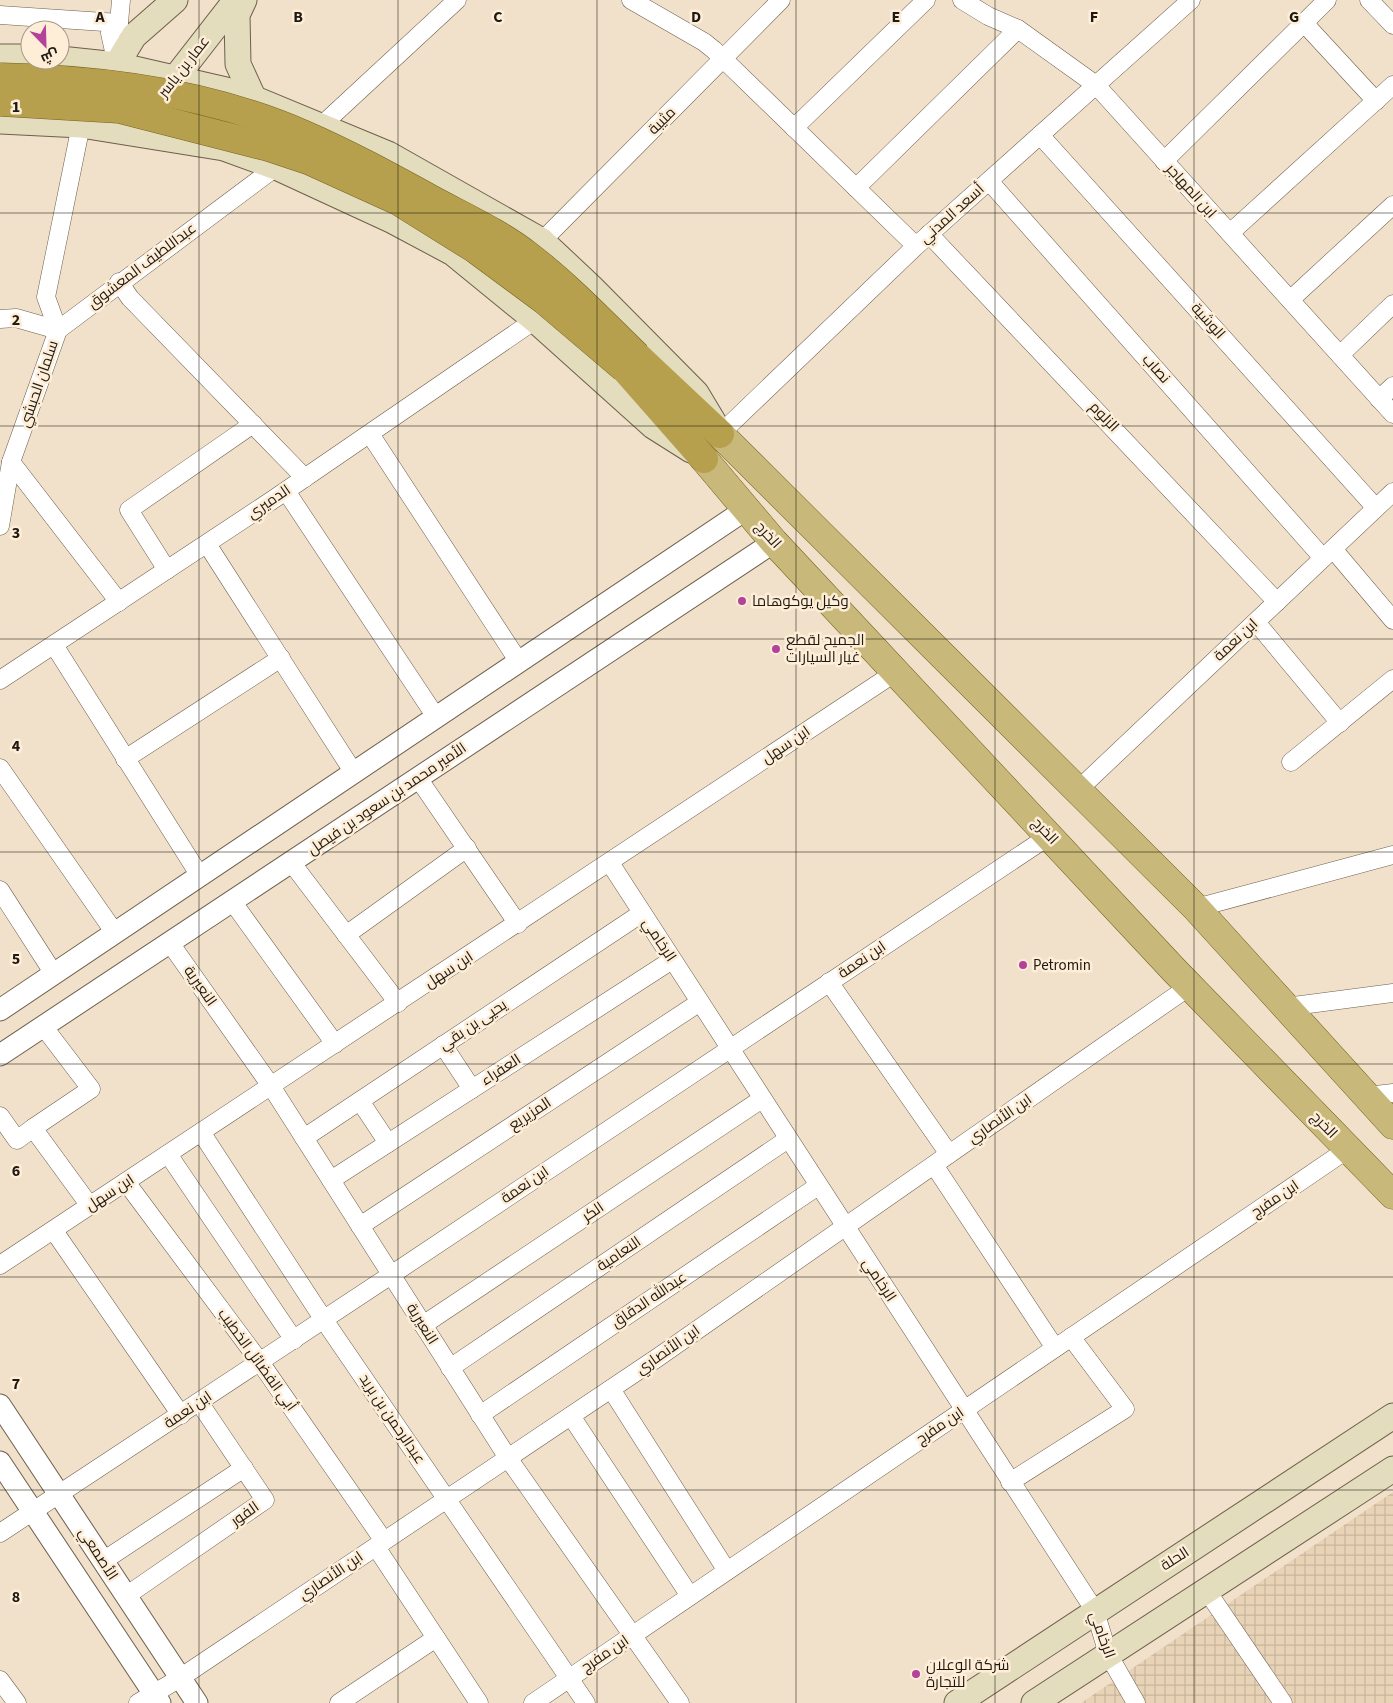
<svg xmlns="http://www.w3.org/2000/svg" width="1393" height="1703" viewBox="0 0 1393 1703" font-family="'Source Sans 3',Cairo,sans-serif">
  <defs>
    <pattern id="industrial-grid" width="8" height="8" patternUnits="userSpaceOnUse" patternTransform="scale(1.25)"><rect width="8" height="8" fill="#e8d3b7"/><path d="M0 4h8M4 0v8" fill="none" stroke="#c7b59c"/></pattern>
  </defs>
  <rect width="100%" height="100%" fill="#f1e1cb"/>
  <path fill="url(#industrial-grid)" d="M1393,1492V1703H1081Z"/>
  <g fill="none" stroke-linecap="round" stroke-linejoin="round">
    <g stroke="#6d5f4c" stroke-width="19">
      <g id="minor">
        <path d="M631,0L704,42L714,50L916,246"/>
        <path d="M962,0L988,16L1018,29L1096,85L1393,414"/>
        <path d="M1369,0L1393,25"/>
        <path d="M0,15L119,23"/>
        <path d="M1304,23L1376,101"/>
        <path d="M117,65L110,33L119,23L121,0"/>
        <path d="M321,126L457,0"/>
        <path d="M794,128L926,0"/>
        <path d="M1040,135L1376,508"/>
        <path d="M1164,161L1327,0"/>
        <path d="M989,181L1323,558"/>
        <path d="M856,188L1018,29"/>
        <path d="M1230,233L1393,85"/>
        <path d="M929,234L1277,602"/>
        <path d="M542,241L781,0"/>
        <path d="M119,282L130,298L305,478"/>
        <path d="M1290,300L1393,205"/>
        <path d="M0,319L16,318L58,330L276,167"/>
        <path d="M1340,355L1393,304"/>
        <path d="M1379,399L1393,386"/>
        <path d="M370,434L519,662"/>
        <path d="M720,434L916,246L1191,0"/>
        <path d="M11,462L119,602"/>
        <path d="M286,491L436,717"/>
        <path d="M0,526L11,462L58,330L46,297L81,125"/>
        <path d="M207,544L354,773"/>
        <path d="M1333,549L1393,620"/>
        <path d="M167,570L129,510L253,424"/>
        <path d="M1256,622L1340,723"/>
        <path d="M54,645L200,876"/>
        <path d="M0,680L271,501L535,320"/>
        <path d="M125,759L281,658"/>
        <path d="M1291,762L1393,679"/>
        <path d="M0,768L115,933"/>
        <path d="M418,778L518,924"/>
        <path d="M1079,789L1393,492"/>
        <path d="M291,862L398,1003"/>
        <path d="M610,863L1095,1611L1108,1654L1136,1703"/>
        <path d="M0,890L54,974"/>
        <path d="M232,901L335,1044"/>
        <path d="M1196,908L1393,855"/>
        <path d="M346,935L467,848"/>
        <path d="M170,943L271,1086L508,1458L680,1703"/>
        <path d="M829,982L949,1154"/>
        <path d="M1286,1007L1393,993"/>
        <path d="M43,1026L91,1089L33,1128L90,1206"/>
        <path d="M443,1045L472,1089"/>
        <path d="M1367,1096L1393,1093"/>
        <path d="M360,1101L388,1143"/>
        <path d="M0,1116L17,1140L33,1128"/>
        <path d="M201,1132L324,1320L586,1703"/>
        <path d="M304,1138L642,913"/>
        <path d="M168,1154L294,1340"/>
        <path d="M934,1165L1055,1348"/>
        <path d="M331,1180L672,960"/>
        <path d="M126,1182L260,1362L384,1541"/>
        <path d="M360,1226L700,1002"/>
        <path d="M54,1231L181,1415"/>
        <path d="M0,1265L896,672"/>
        <path d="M423,1325L762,1099"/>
        <path d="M450,1368L788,1139"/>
        <path d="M611,1389L727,1571"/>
        <path d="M480,1415L818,1186"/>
        <path d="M571,1416L690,1596"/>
        <path d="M1010,1482L1125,1409L1071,1337"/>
        <path d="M0,1533L391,1275L1049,836"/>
        <path d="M376,1547L479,1703"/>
        <path d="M103,1561L244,1468"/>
        <path d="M1207,1591L1283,1703"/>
        <path d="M126,1596L265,1500L199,1402"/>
        <path d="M0,1680L17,1703"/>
        <path d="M138,1703L180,1678L657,1358L1190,986"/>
        <path d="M339,1703L436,1638"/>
        <path d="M533,1703L1348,1149"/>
      </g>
    </g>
    <g stroke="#6d5f4c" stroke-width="23">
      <g id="tertiary">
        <path d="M0,1010L745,510"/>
        <path d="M0,1055L774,542"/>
        <path d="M0,1405L197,1703"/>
        <path d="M0,1462L160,1703"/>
      </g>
    </g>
    <g stroke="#6d5f4c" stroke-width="27">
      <g id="secondary">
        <path d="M244,0L237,15L238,64L254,99"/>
        <path d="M0,57H30"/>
        <path d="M60,59L117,65L243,94L388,154L542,241L591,287L696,393L714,423"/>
        <path d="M109,77L134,36L175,0"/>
        <path d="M166,90L236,0"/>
        <path d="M0,121L81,125L224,148L276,167L393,221L453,253L535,320L653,426L691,450"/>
        <path d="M957,1703L1393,1416"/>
        <path d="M1034,1703L1393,1469"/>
      </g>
    </g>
    <g stroke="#74621c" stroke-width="29">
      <g id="primary">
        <path d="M720,434L1196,908L1393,1125"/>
        <path d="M704,459L774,542L1174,970L1393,1195"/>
      </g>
    </g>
    <g stroke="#74621c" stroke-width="29">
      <g id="trunk">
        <path d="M637,356L720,434"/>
        <path d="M624,368L704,459"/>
      </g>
    </g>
    <use href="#minor" stroke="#fff" stroke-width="18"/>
    <use href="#tertiary" stroke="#fff" stroke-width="21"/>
    <use href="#secondary" stroke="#e3dcbd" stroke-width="25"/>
    <use href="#primary" stroke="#c8b87a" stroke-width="28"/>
    <use href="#trunk" stroke="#b6a04e" stroke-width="28"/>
    <g stroke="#74621c" stroke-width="29" stroke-linecap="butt">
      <g id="trunk-bridge">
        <path d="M0,77C101,79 210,93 303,134C347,153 389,176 431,199C464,217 500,233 529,256C568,286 602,322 637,356"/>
        <path d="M0,102L119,109L268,147L310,161L398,201L475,249L544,300L624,368"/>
      </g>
    </g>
    <use href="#trunk-bridge" stroke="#b6a04e" stroke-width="28"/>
  </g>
  <path fill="none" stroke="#1e1911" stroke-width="1" stroke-opacity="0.55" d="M199,0V1703M398,0V1703M597,0V1703M796,0V1703M995,0V1703M1194,0V1703M0,213H1393M0,426H1393M0,639H1393M0,852H1393M0,1064H1393M0,1277H1393M0,1490H1393"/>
  <g fill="#b4419a" stroke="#feeed8" stroke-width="2">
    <circle cx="742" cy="601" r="5"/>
    <circle cx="776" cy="649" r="5"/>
    <circle cx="1023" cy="965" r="5"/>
    <circle cx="916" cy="1674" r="5"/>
  </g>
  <g text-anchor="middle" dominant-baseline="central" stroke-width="5" stroke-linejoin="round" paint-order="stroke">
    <g font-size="15" fill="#1e1911" stroke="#feeed8">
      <text transform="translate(184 67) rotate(-52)">عمار بن ياسر</text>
      <text transform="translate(662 121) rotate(-45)">مثيبة</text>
      <text transform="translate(1191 191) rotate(48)">ابن المهاجر</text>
      <text transform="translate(952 214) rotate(-42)">أسعد المدني</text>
      <text transform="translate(142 266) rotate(-37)">عبداللطيف المعشوق</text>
      <text transform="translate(1208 321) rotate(48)">الوشية</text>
      <text transform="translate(1156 369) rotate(48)">نصاب</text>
      <text transform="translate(39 384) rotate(-71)">سلمان الحبشي</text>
      <text transform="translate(1104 417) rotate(46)">الزلوم</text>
      <text transform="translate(269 502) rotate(-34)">الدميري</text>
      <text transform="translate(768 535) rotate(48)">الخرج</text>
      <text transform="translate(1236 640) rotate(-43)">ابن نعمة</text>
      <text transform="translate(786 745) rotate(-34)">ابن سهل</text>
      <text transform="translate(387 799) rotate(-34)">الأمير محمد بن سعود بن فيصل</text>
      <text transform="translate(1045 831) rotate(47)">الخرج</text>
      <text transform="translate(659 940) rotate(57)">الرخامي</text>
      <text transform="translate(862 960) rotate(-34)">ابن نعمة</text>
      <text transform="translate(449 970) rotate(-33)">ابن سهل</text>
      <text transform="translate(200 986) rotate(55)">النعيرية</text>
      <text transform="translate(473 1025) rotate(-34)">يحيى بن بقي</text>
      <text transform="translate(501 1070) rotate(-33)">العفراء</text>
      <text transform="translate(530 1114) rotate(-33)">المزيريع</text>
      <text transform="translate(1000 1119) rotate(-35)">ابن الأنصاري</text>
      <text transform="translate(1324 1125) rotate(46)">الخرج</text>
      <text transform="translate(525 1185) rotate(-34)">ابن نعمة</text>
      <text transform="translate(110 1193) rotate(-33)">ابن سهل</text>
      <text transform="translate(1275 1199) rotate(-34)">ابن مفرج</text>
      <text transform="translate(593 1212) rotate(-34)">الكر</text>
      <text transform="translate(619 1254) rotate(-34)">النعامية</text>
      <text transform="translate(879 1280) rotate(57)">الرخامي</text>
      <text transform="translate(649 1300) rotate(-34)">عبدالله الدقاق</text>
      <text transform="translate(422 1324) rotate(58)">النعيرية</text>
      <text transform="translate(668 1350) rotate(-35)">ابن الأنصاري</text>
      <text transform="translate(257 1360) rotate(54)">أبي الفضائل الخطيب</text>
      <text transform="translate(188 1410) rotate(-34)">ابن نعمة</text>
      <text transform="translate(392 1419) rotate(56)">عبدالرحمن بن بريد</text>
      <text transform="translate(940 1426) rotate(-34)">ابن مفرج</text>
      <text transform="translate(245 1514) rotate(-35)">الفور</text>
      <text transform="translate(98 1554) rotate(57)">الأصمعي</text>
      <text transform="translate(1175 1559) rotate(-33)">الحلة</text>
      <text transform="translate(331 1576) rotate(-34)">ابن الأنصاري</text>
      <text transform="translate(1102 1635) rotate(70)">الرخامي</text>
      <text transform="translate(605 1654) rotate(-34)">ابن مفرج</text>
    </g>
    <g font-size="15" fill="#1e1911" stroke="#feeed8" text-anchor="start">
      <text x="752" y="601">وكيل يوكوهاما</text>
      <text x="786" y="640">الجميح لقطع<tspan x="786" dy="17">غيار السيارات</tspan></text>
      <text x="1033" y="965">Petromin</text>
      <text x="926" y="1665">شركة الوعلان<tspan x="926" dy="17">للتجارة</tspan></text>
    </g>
  </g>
  <g font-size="16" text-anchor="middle" font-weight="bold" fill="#1e1911" stroke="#feeed8" stroke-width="5" stroke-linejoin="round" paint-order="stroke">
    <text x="100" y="22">A</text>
    <text x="298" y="22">B</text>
    <text x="498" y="22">C</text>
    <text x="696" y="22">D</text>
    <text x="896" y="22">E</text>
    <text x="1094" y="22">F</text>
    <text x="1294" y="22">G</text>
    <text x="16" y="112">1</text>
    <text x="16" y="325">2</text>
    <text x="16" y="538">3</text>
    <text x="16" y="751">4</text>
    <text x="16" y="964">5</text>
    <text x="16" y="1176">6</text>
    <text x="16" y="1389">7</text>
    <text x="16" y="1602">8</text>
  </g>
  <g transform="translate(45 45) rotate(157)"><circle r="24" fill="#feeed8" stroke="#a49988"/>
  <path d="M0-4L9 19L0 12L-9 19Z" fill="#b4419a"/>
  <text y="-8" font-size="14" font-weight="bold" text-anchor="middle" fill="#1e1911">ش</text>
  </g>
</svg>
